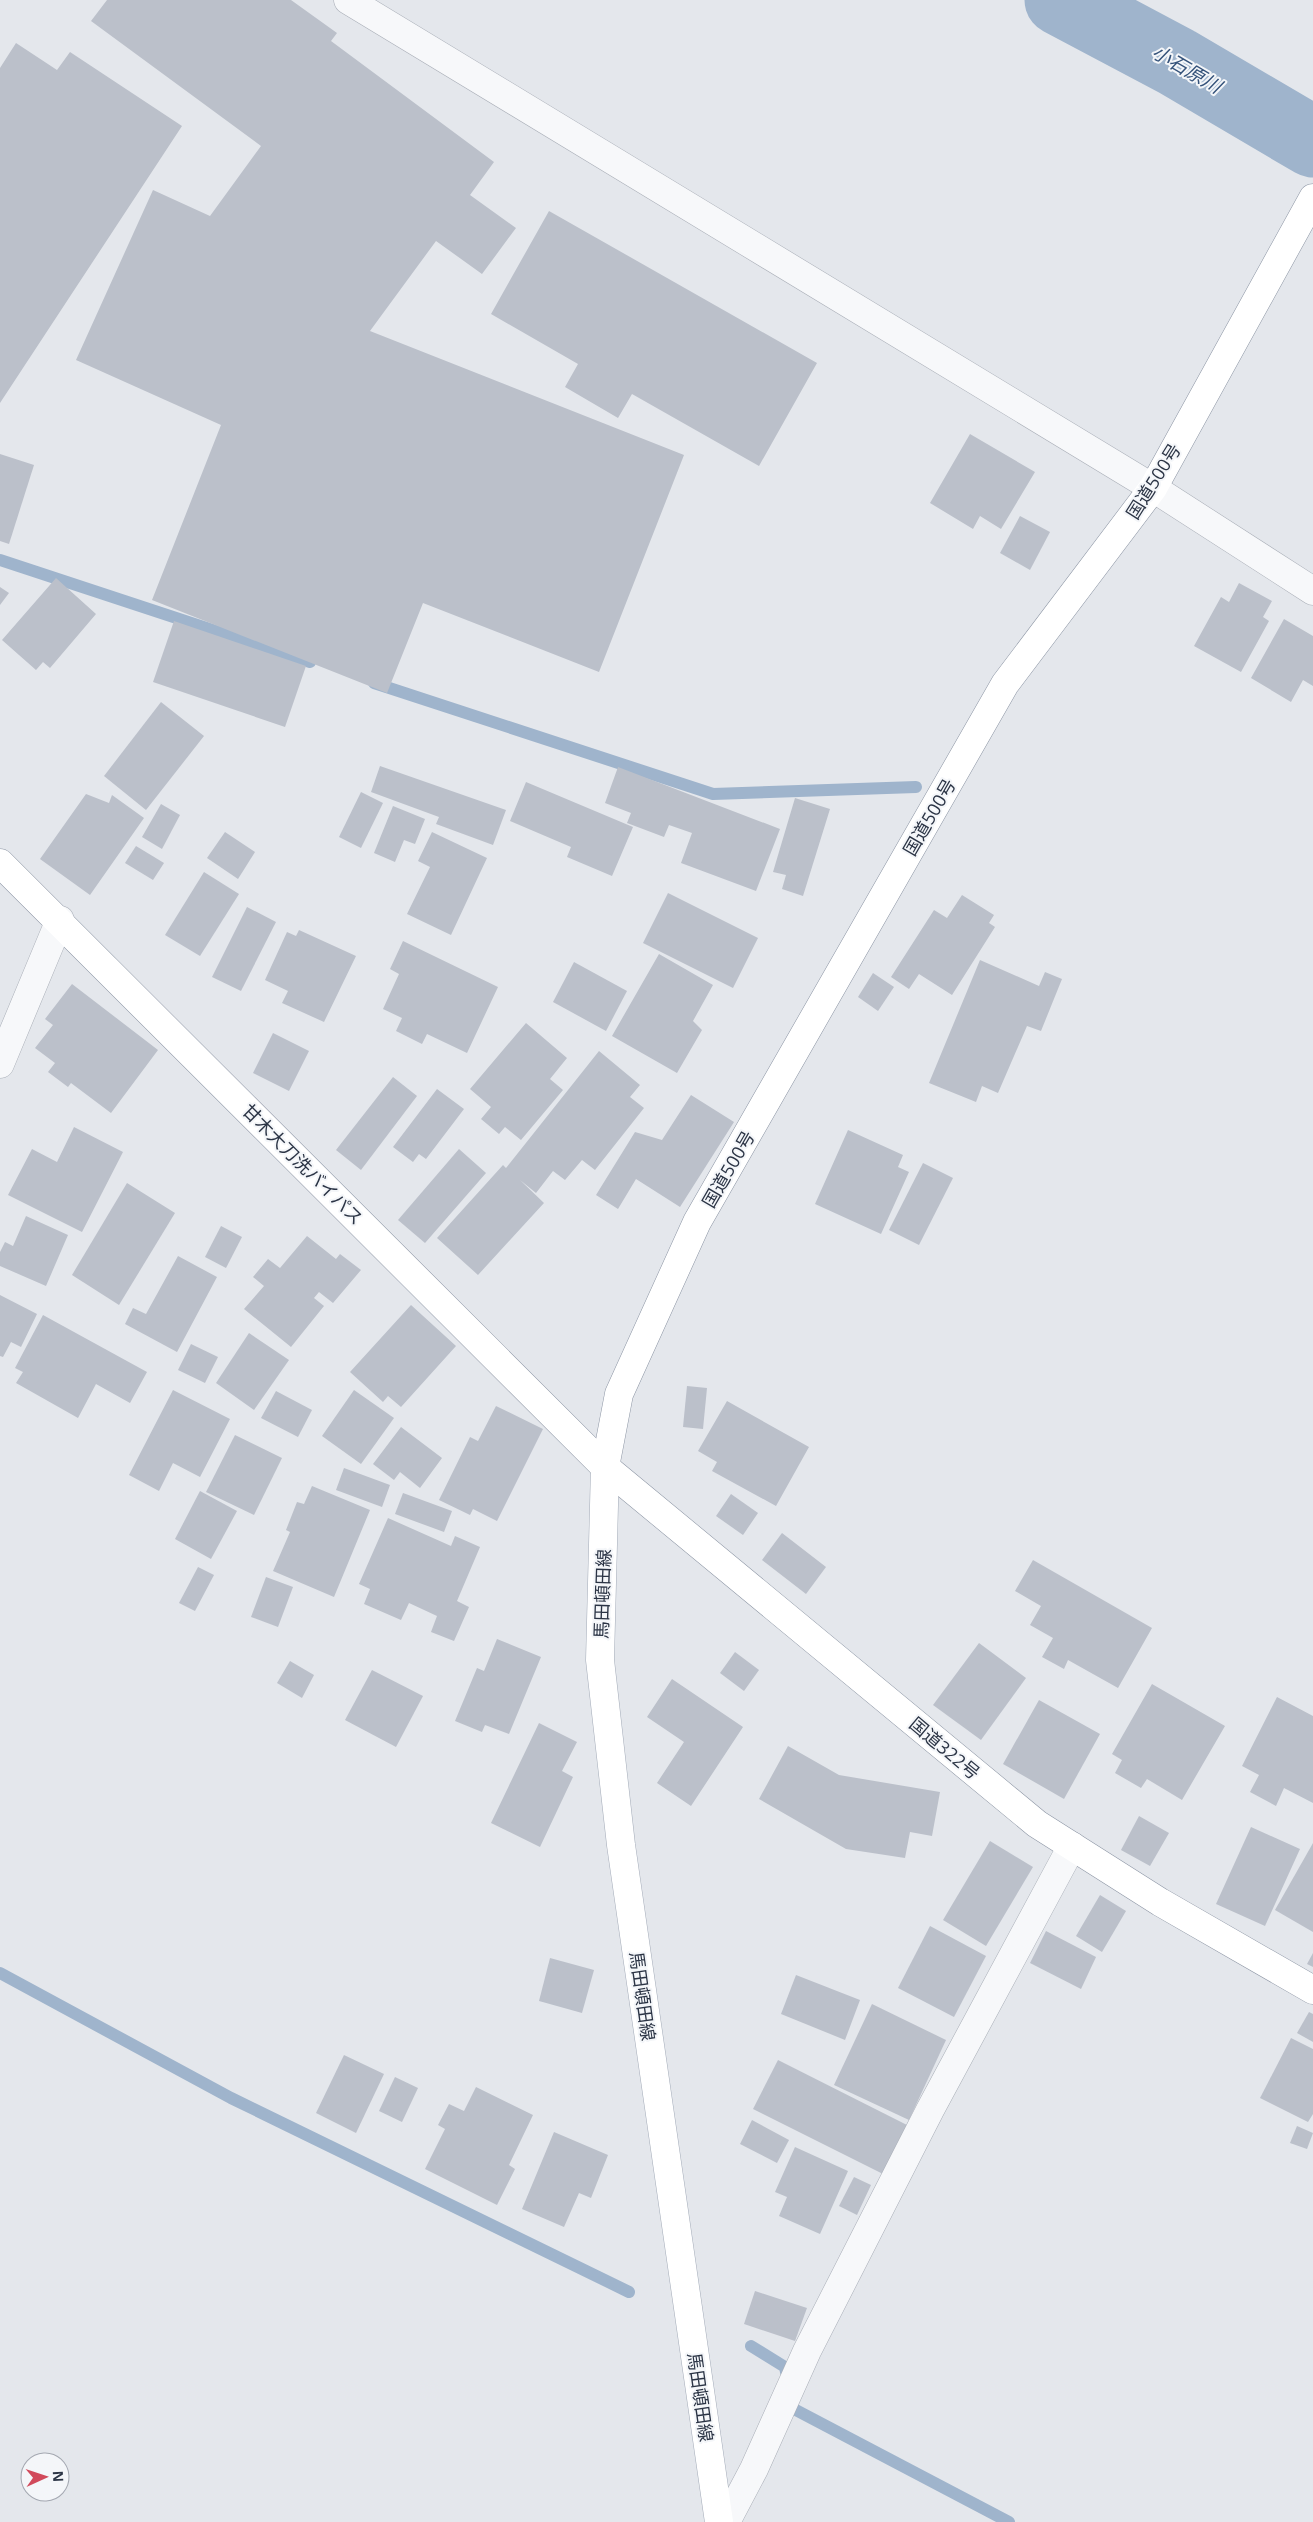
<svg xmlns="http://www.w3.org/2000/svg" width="1313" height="2522" viewBox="0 0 1313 2522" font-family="'Open Sans','Noto Sans JP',sans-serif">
  <rect width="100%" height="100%" fill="#e4e7ec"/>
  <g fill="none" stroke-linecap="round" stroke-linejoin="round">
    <g stroke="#9fb4cc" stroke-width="12">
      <path d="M0,560L310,662"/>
      <path d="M374,683L713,794L916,787"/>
      <path d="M0,1973L231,2098L629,2292"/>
      <path d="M751,2346L785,2367L786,2372"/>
      <path d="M790,2398L792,2408L1009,2522"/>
    </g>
    <path stroke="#9fb4cc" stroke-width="71" d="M1060,0L1177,62L1313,142"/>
  </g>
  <g fill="#bbc0ca">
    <path d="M107,0H291L337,33L331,41L494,162L470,195L516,228L482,274L436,241L370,331L684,455L599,672L423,603L387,693L152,600L221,425L76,360L153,190L210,216L261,146L91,21Z"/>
    <path d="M16,43L57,70L70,52L182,126L0,403V68Z"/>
    <path d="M549,211L817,363L759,466L632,394L618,418L565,387L578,364L491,314Z"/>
    <path d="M970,434L1035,472L1001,529L980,516L973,529L930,503Z"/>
    <path d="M0,454L34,465L9,544L0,541Z"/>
    <path d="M1020,516L1050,532L1030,570L1000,553Z"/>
    <path d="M56,578L96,614L50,668L43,662L36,670L2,640Z"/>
    <path d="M1239,583L1272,601L1263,617L1269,621L1241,672L1194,646L1221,597L1229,602Z"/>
    <path d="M0,587L9,593L0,605Z"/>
    <path d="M1284,619L1313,636V686L1303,680L1291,702L1251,678Z"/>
    <path d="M174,621L306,666L285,727L153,682Z"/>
    <path d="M161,702L204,736L146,810L104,776Z"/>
    <path d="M380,766L506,810L493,845L436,824L439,817L371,792Z"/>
    <path d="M618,767L780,829L756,891L681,863L692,833L669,825L664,837L627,823L631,813L605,803Z"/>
    <path d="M526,782L633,827L612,876L567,857L571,847L510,821Z"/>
    <path d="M361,792L383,803L361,848L339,837Z"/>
    <path d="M86,794L109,803L112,795L144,818L90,895L40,859Z"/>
    <path d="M795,798L830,809L803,896L782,889L786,875L773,872Z"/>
    <path d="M161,804L180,815L162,849L142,837Z"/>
    <path d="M393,806L425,819L415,844L404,840L395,862L374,853Z"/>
    <path d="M225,832L255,852L238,879L207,858Z"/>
    <path d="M432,832L487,858L451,935L407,914L430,867L418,861Z"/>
    <path d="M136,846L164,863L153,880L125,863Z"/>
    <path d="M204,872L239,894L200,956L165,935Z"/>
    <path d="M668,893L758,938L733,988L643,943Z"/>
    <path d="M962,895L994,915L989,923L995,927L952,995L919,974L909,989L891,977L934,910L947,918Z"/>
    <path d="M247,907L276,922L241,991L212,977Z"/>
    <path d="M299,930L356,956L324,1022L282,1003L288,991L265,980L287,932L296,936Z"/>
    <path d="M403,941L498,987L467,1053L427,1034L422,1044L396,1031L402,1018L383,1009L399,974L390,969Z"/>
    <path d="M659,954L713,985L693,1021L702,1030L677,1073L612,1036Z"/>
    <path d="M980,960L1039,986L1045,972L1062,979L1041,1031L1027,1026L998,1093L982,1086L976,1102L929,1083Z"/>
    <path d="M574,962L627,991L606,1031L553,1002Z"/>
    <path d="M873,973L894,987L878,1011L858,997Z"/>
    <path d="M72,984L158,1050L111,1113L71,1083L68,1087L48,1072L55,1063L35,1048L53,1025L45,1019Z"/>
    <path d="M526,1023L567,1058L550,1079L563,1090L521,1140L505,1127L499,1134L481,1119L491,1107L470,1089Z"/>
    <path d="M273,1033L309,1051L289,1091L253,1073Z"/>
    <path d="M599,1051L640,1085L630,1097L644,1108L595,1170L582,1160L565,1180L553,1171L536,1193L520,1180L544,1203L478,1275L437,1238L503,1165L506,1168Z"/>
    <path d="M393,1077L417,1096L361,1170L336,1150Z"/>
    <path d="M437,1089L464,1109L426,1159L419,1154L413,1162L393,1147Z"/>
    <path d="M691,1095L734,1122L680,1207L636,1179L618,1209L596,1195L635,1132L662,1140Z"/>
    <path d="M74,1127L123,1152L82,1232L8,1195L32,1149L57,1162Z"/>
    <path d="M848,1130L903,1155L898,1167L909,1172L881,1234L815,1204Z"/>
    <path d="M459,1149L486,1173L425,1243L398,1220Z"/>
    <path d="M923,1163L953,1178L919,1245L889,1230Z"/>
    <path d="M127,1183L175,1213L119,1305L72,1275Z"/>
    <path d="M26,1216L68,1235L46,1286L0,1266V1252L5,1242L13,1246Z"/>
    <path d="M221,1226L242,1237L226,1268L205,1257Z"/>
    <path d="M307,1236L336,1259L340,1254L361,1270L333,1303L319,1292L314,1298L324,1306L291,1347L244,1309L264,1286L253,1277L268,1259L280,1268Z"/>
    <path d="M178,1256L217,1277L177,1352L125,1324L133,1308L146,1314Z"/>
    <path d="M0,1295L37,1314L21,1347L11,1342L3,1357L0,1356Z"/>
    <path d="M411,1305L456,1346L401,1407L388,1396L383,1402L350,1372Z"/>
    <path d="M43,1315L147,1372L130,1403L96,1384L78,1418L16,1383L23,1372L15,1368Z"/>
    <path d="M249,1333L289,1360L254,1410L216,1383Z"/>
    <path d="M191,1344L218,1357L205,1383L178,1370Z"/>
    <path d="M687,1386L707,1388L703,1429L683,1427Z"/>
    <path d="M173,1390L230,1419L200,1477L173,1463L159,1491L129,1475Z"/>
    <path d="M354,1390L394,1418L361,1464L322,1436Z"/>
    <path d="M276,1391L312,1410L298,1437L261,1418Z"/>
    <path d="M727,1401L809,1447L776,1506L712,1471L717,1462L698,1451Z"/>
    <path d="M496,1406L543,1429L497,1521L473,1509L470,1515L439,1500L470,1437L478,1441Z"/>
    <path d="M401,1427L442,1458L420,1488L400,1472L394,1480L373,1464Z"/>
    <path d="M235,1435L282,1458L254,1515L206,1492Z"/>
    <path d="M344,1468L390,1485L382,1507L336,1490Z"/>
    <path d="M312,1486L370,1510L334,1597L273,1571L290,1532L286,1530L297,1502L304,1504Z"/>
    <path d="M200,1491L237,1511L211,1559L175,1539Z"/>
    <path d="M403,1493L452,1511L444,1532L395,1514Z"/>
    <path d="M731,1494L758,1513L743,1535L716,1516Z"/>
    <path d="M388,1518L451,1546L455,1536L480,1547L457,1601L469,1607L454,1641L431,1632L437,1616L409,1603L401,1620L364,1604L370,1589L359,1584Z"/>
    <path d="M782,1533L826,1567L806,1594L762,1560Z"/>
    <path d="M1033,1560L1152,1628L1118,1688L1068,1660L1064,1669L1042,1657L1053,1638L1030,1625L1041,1606L1015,1591Z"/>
    <path d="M198,1567L214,1575L195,1611L179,1603Z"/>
    <path d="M266,1577L293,1587L278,1627L251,1617Z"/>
    <path d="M497,1639L541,1657L509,1734L485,1725L482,1732L455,1721L477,1668L484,1671Z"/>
    <path d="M979,1643L1026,1678L981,1740L933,1705Z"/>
    <path d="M735,1652L759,1670L744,1691L720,1673Z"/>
    <path d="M290,1661L314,1675L302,1698L277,1683Z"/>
    <path d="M372,1670L423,1696L396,1747L345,1720Z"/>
    <path d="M672,1679L743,1727L691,1806L657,1783L684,1742L647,1717Z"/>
    <path d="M1152,1684L1225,1726L1182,1800L1147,1779L1141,1788L1115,1773L1122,1760L1112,1754Z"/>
    <path d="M1277,1697L1313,1716V1803L1284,1788L1276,1806L1250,1792L1259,1775L1242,1766Z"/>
    <path d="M1039,1700L1100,1734L1064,1799L1003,1764Z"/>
    <path d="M539,1723L577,1742L562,1771L573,1777L540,1847L491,1823Z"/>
    <path d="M788,1746L839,1775L940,1792L932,1836L910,1832L905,1858L846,1849L759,1799Z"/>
    <path d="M1139,1816L1169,1833L1150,1866L1121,1850Z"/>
    <path d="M1251,1827L1300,1849L1265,1926L1216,1904Z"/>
    <path d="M990,1841L1033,1867L986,1946L943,1920Z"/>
    <path d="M1313,1843V1932L1275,1910Z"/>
    <path d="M1100,1895L1126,1911L1102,1952L1076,1936Z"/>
    <path d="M930,1926L986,1956L954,2017L898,1988Z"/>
    <path d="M1046,1931L1096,1957L1081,1989L1030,1963Z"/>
    <path d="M1313,1953V1967L1307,1964Z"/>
    <path d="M550,1958L594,1970L582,2013L539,2001Z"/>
    <path d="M796,1975L860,2000L845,2040L781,2014Z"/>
    <path d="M872,2004L946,2040L909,2120L834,2085Z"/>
    <path d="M1309,2012L1313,2014V2042L1297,2033Z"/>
    <path d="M1291,2038L1313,2049V2114L1308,2122L1260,2098Z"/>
    <path d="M344,2055L384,2074L356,2133L316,2113Z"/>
    <path d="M778,2060L907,2125L883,2174L753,2109Z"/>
    <path d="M395,2077L418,2088L402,2122L379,2111Z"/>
    <path d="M476,2087L533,2115L509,2165L515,2169L497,2205L425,2169L445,2129L438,2125L449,2104L464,2111Z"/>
    <path d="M752,2120L789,2140L777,2163L740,2144Z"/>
    <path d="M1297,2126L1313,2133L1307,2149L1290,2143Z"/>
    <path d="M554,2132L608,2155L591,2198L579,2193L564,2227L522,2209Z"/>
    <path d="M795,2147L848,2171L820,2234L779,2216L787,2197L775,2192Z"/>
    <path d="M854,2177L871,2185L857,2215L839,2206Z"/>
    <path d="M755,2291L807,2308L795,2341L744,2324Z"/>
  </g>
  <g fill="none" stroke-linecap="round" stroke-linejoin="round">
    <g stroke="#a9aeb7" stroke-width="29">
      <g id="minor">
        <path d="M348,0L1153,488L1313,591"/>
        <path d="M0,1064L60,920"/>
        <path d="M726,2522L754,2469L807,2351L930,2110L1072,1846"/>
      </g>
    </g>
    <g stroke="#a3abb8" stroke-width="29">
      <path id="primary" d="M605,1467L600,1660L621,1845L719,2522"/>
    </g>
    <g stroke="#8b94a3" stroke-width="29">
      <g id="trunk">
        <path d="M0,863L605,1467L1037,1824L1160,1902L1313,1990"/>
        <path d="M605,1467L619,1394L697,1222L1005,684L1153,488L1313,198"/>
      </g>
    </g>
    <use href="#minor" stroke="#f7f8fa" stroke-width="28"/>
    <use href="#primary" stroke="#fff" stroke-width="28"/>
    <use href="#trunk" stroke="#fff" stroke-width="28"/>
  </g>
  <g text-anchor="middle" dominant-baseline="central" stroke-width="4" stroke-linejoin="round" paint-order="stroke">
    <g font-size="18" fill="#2b3445" stroke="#f4f6f9">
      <text transform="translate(1153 481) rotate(-58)">国道500号</text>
      <text transform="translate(929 817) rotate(-60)">国道500号</text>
      <text transform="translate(303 1164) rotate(45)">甘木大刀洗バイパス</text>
      <text transform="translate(728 1169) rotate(-60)">国道500号</text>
      <text transform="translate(602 1594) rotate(-88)">馬田頓田線</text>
      <text transform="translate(945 1748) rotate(40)">国道322号</text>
      <text transform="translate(643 1996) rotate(82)">馬田頓田線</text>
      <text transform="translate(701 2397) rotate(82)">馬田頓田線</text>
    </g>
    <g font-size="19" font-style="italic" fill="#34527a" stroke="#f4f6f9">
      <text transform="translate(1187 69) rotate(30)">小石原川</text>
    </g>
  </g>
  <g transform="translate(45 2477) rotate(87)"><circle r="24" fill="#f4f6f9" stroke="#a4a8b1"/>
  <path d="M0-4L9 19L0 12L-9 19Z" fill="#d1495b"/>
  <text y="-8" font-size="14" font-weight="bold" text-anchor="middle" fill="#2b3445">N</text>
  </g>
</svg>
